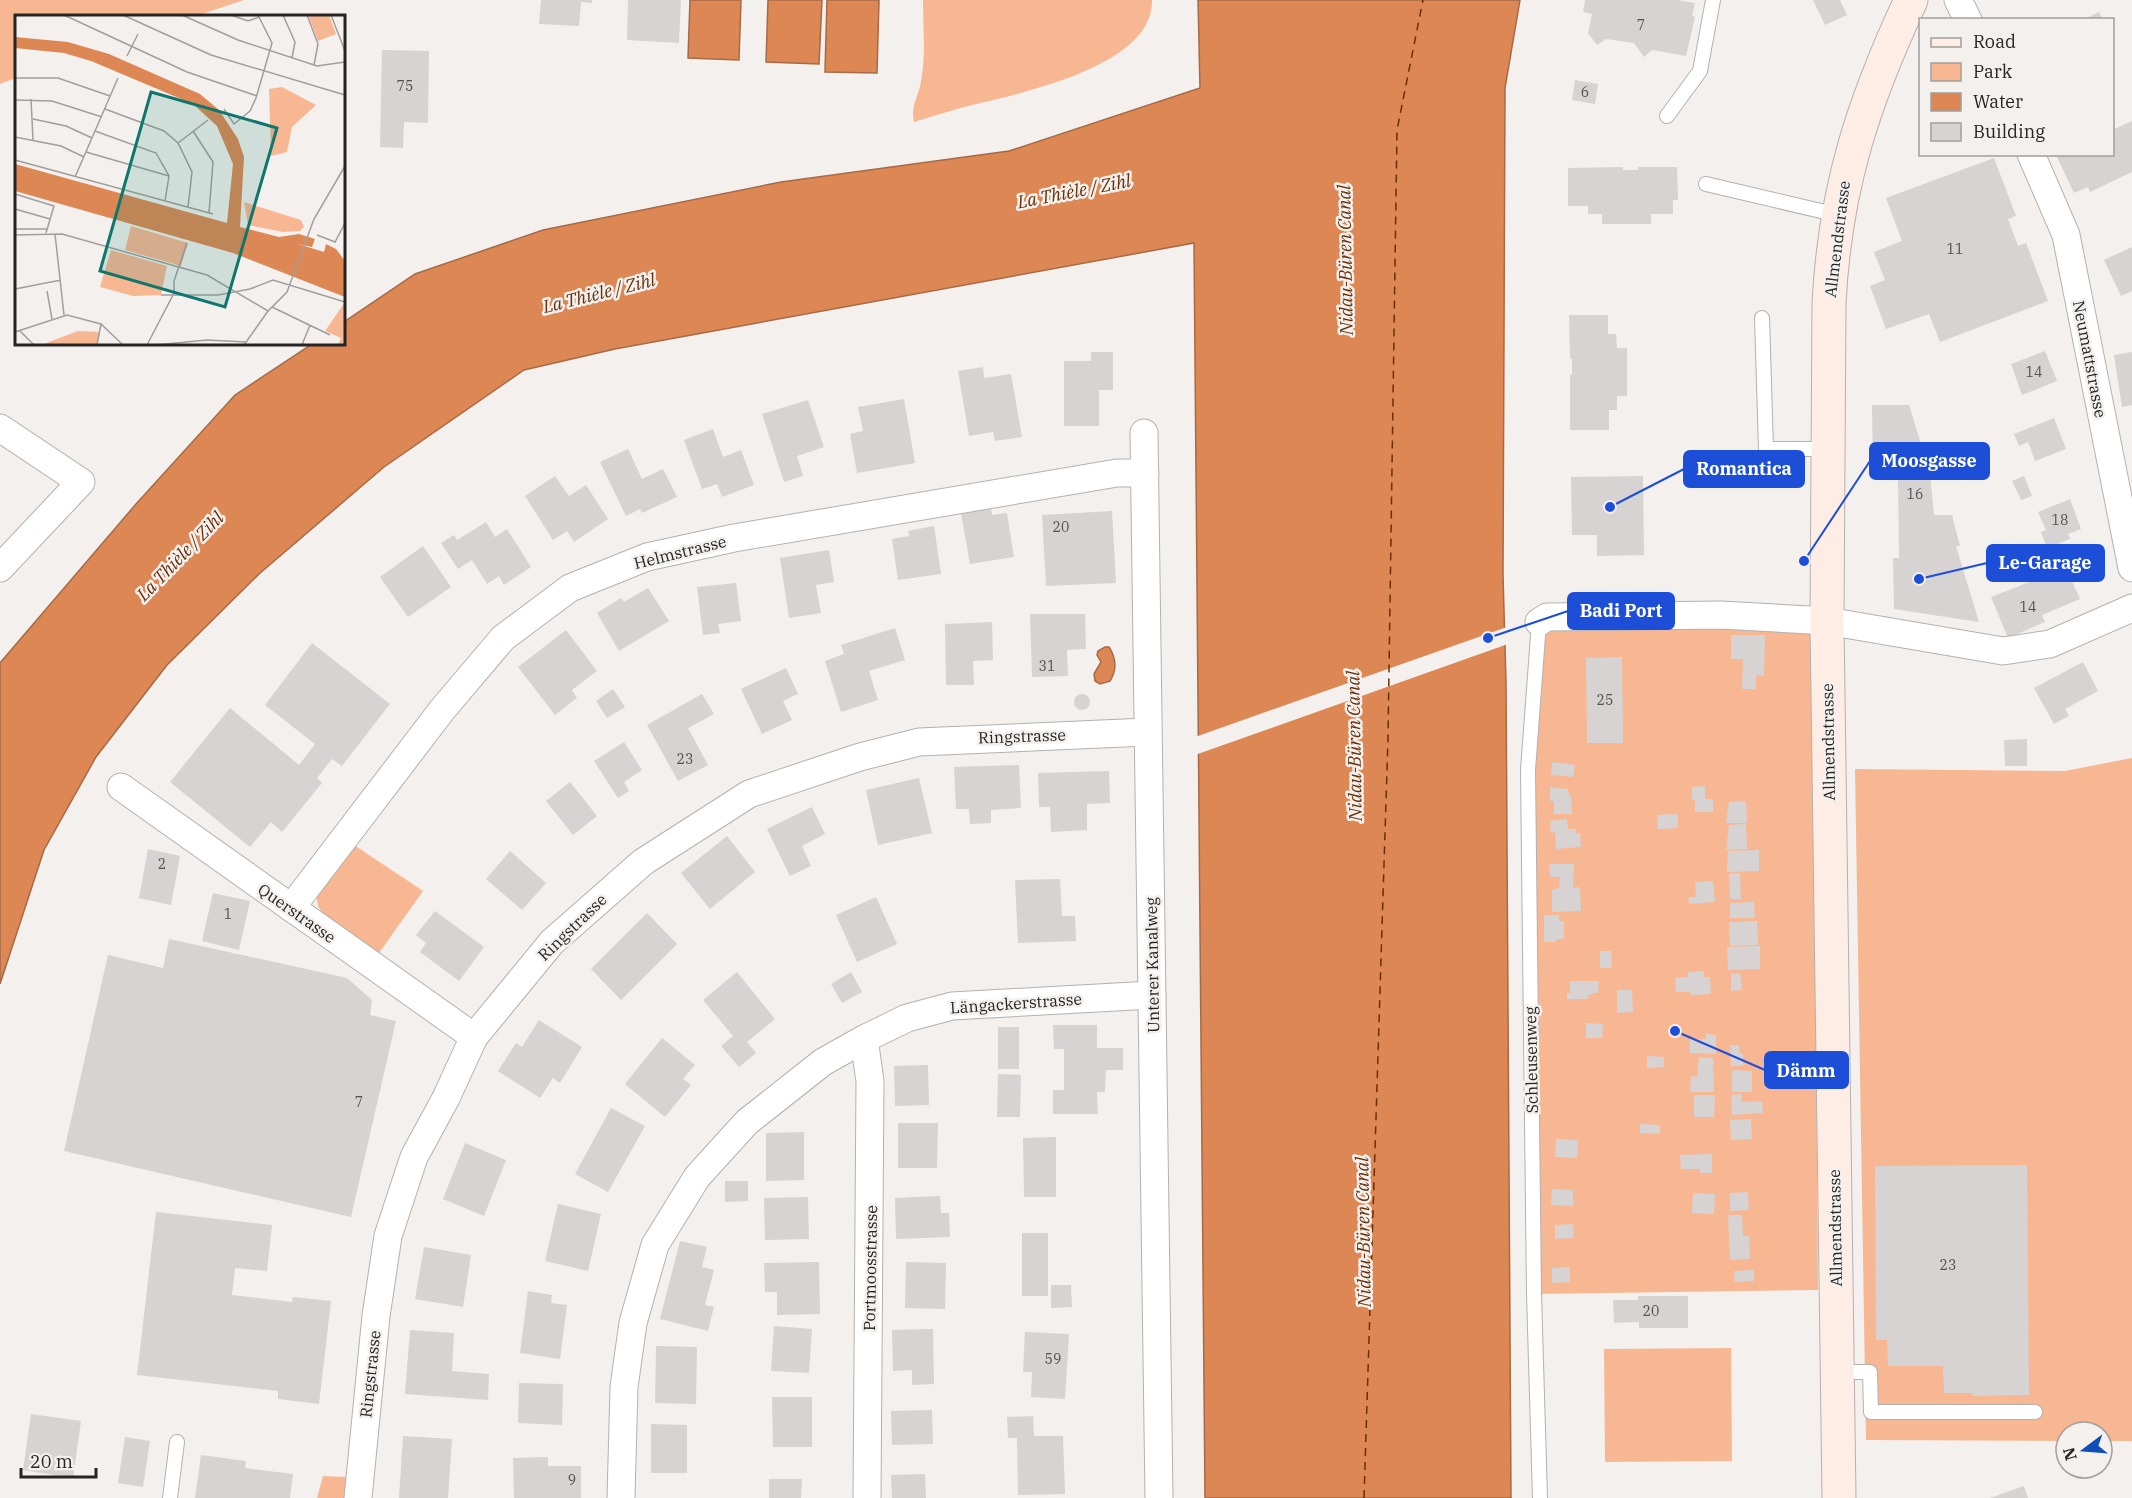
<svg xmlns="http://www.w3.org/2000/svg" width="2132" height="1498" viewBox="0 0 2132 1498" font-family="'IBM Plex Serif',serif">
  <rect width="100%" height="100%" fill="#f3f0ee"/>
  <g fill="#f8b793">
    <path d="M0,0H244L196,16H16V78L0,84Z"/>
    <path d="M923,0H1152C1154,66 1021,93 972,105C952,110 933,116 914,122C910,106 919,96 921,81C926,55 923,27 923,0Z"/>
    <path d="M1547,617L1813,622L1818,1290L1534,1294V772Z"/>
    <path d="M2132,758V1441H2102V1432H2066V1441L1866,1440L1855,769L2065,771Z"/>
    <path d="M354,845L423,891L379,953L326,918L318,906L316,893Z"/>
    <path d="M1731,1348L1732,1461L1605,1462L1604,1349Z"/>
    <path d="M323,1476L347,1477L345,1498H317Z"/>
  </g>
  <g fill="#dd8854" stroke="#a66a46" stroke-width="1.5">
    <path d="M690,0H741L739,60L688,58Z"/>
    <path d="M768,0H822L819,64L766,62Z"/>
    <path d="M827,0H879L877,73L825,72Z"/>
    <path d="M1198,0H1520L1505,88L1503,575L1506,682L1511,1498H1205L1194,243L615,349L524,370L384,467L259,574L167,665L96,757L44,850L0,984V663L136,504L235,395L312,344H344V322L415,274L543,230L781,182L1009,151L1200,88Z"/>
    <path d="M1105,647H1109C1116,658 1117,670 1110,681L1100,684L1095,681L1094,674L1101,662L1097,655L1098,651Z"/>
  </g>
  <path fill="#f3f0ee" d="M1507,627L1508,644L1195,755V737Z"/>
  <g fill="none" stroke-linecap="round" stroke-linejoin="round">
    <path stroke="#673008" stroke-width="1.5" stroke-dasharray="8 6" stroke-linecap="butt" d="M1364,1498L1388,738L1397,130L1423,0"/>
  </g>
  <g fill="#d6d3d2">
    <path d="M541,0H592V3L581,2L579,26L539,24Z"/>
    <path d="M628,0H681L679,43L627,40Z"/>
    <path d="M1585,0H1677L1695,3L1692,16L1695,17L1686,56L1652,50L1644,57L1634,43L1606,39L1597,45L1588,33L1592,14L1583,12Z"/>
    <path d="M1813,0H1840L1847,15L1825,25Z"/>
    <path d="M2099,12L2103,20H2082Z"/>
    <path d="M382,50L429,51L428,123L404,122L403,148L380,147Z"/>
    <path d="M1575,80L1598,84L1595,104L1572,100Z"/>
    <path d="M2132,121V172L2090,192L2088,187L2074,193L2057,157L2061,154H2112V130Z"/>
    <path d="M1994,158L2016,216L2008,219L2018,246L2026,243L2048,301L1940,342L1929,314L1886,329L1870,286L1885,280L1874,252L1902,241L1886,198Z"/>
    <path d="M1623,167V170H1638V167H1677L1678,200H1673V214H1651V224H1602V214H1588V206H1568V168Z"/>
    <path d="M2132,247V291L2121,296L2104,260Z"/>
    <path d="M1569,315H1608V334H1616L1617,348H1627V396H1617V410H1609V430H1570V374L1572,375V359H1570Z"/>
    <path d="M2045,351L2057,381L2022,395L2011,364Z"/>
    <path d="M1091,352H1113V390H1099V426H1064V361H1091Z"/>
    <path d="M2132,352V405L2122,407L2114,355Z"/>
    <path d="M983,367L984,378L1011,374L1022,437L995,441L993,432L969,436L958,371Z"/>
    <path d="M904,399L915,463L857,473L850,434L863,431L858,407Z"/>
    <path d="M808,400L824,447L797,456L803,476L784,482L762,414Z"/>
    <path d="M1872,405H1909L1930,473L1934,515H1952L1960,546H1956L1979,622L1894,609L1893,558H1899L1898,473L1873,474Z"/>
    <path d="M2054,418L2066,449L2035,461L2028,442L2019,446L2014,434Z"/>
    <path d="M713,429L723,457L741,450L754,485L722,497L717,484L702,489L684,440Z"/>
    <path d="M628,449L642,479L663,469L677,497L642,513L640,509L626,516L600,462Z"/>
    <path d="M555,476L569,496L586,485L608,519L574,542L567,531L553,540L525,496Z"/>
    <path d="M1643,476L1644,555L1597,556V535H1572L1571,477Z"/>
    <path d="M2024,476L2032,496L2021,500L2012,481Z"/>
    <path d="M2070,499L2081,529L2068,534L2070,539L2047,548L2041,532L2046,530L2038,512Z"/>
    <path d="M991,508L992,515L1007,513L1014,557L970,564L961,513Z"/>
    <path d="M1112,511L1116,583L1046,586L1042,515Z"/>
    <path d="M486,522L495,537L507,529L531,567L504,585L499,576L487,584L472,560L458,569L441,543L454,535L457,540Z"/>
    <path d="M934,526L941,574L898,580L892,539L909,536L908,531Z"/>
    <path d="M423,546L451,587L408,617L380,577Z"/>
    <path d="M829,550L834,582L816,585L821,613L789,618L780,558Z"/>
    <path d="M2063,569L2067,580L2071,579L2080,599L2042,615L2045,622L2008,638L1991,597Z"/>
    <path d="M736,583L741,621L718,624L720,633L703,635L697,587Z"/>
    <path d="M648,588L669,621L619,651L597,613L621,598L624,602Z"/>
    <path d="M1030,614H1085L1086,649L1067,650L1068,676L1032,677Z"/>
    <path d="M992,622L993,660L973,661L974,685H946L945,624Z"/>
    <path d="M895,628L905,660L869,671L878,700L841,712L825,661L844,654L841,645Z"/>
    <path d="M566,630L597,671L572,690L577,698L555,715L518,667Z"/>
    <path d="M1731,635H1765L1764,676L1756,675V689H1742L1743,659H1731Z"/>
    <path d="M312,643L390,704L342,766L332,759L317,778L322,783L282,832L271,822L250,847L170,782L230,708L299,765L315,744L265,705Z"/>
    <path d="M1622,657L1623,743H1587L1586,658Z"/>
    <path d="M2083,662L2098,691L2065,709L2069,716L2054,724L2034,688Z"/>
    <path d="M786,668L798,694L783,701L792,720L762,734L741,689Z"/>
    <path d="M613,689L625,707L607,718L596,701Z"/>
    <path d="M702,694L714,714L688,728L708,765L678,781L647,725Z"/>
    <circle cx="1082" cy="702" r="8"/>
    <path d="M2027,739V766H2005L2004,740Z"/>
    <path d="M624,742L642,770L624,782L629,791L618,798L594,761Z"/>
    <path d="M1552,762L1575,765L1573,777L1551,775Z"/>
    <path d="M1019,765L1021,808L991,810V823L970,824L969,809H956L954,767Z"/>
    <path d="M1109,771L1110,803L1087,804V830L1051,832L1050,807H1039L1038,773Z"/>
    <path d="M919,778L932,833L878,845L866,790Z"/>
    <path d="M570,782L597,816L573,835L546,801Z"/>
    <path d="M1705,786V799H1713V812H1695V800H1692V787Z"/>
    <path d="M1550,787L1568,789L1569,796H1571L1572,814H1554V801H1550Z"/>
    <path d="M1746,801L1747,823H1726L1729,802Z"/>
    <path d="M812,807L825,834L802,846L811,866L790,876L767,829Z"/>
    <path d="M1678,814V828L1658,829L1657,815Z"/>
    <path d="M1567,819L1568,829H1576V834L1580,833L1581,847L1556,849L1555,832L1551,833L1550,821Z"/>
    <path d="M1746,824L1747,849L1726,850L1729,825Z"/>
    <path d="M727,836L755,872L710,909L681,873Z"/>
    <path d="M148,849L180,856L171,905L139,898Z"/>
    <path d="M1759,850V871L1727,872L1728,851Z"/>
    <path d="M510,851L546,883L522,910L486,879Z"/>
    <path d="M1549,864H1574L1573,888L1580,887L1581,911L1552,912V890L1559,888L1560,877H1550Z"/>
    <path d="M1740,873L1741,899H1730L1729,874Z"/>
    <path d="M1060,879L1062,916H1075L1076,941L1018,943L1015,880Z"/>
    <path d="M1713,881L1715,902L1689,904L1688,897H1696L1695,882Z"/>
    <path d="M213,893L250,901L239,950L202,941Z"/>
    <path d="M876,897L897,944L857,962L836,915Z"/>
    <path d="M1754,902L1755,918H1730V903Z"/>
    <path d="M435,911L484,947L459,981L420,952L426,943L416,935Z"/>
    <path d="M647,913L677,944L621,1000L591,969Z"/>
    <path d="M1544,915H1559V921H1564V939H1556V942H1544Z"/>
    <path d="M1757,921L1758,945L1730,946L1729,922Z"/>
    <path d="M169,939L347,978L372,1000L370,1015L396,1021L351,1217L64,1151L108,955L163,968Z"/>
    <path d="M1760,946V969L1728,970L1727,947Z"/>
    <path d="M1600,951H1611L1612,968H1600Z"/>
    <path d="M1704,971V977H1710L1711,994L1692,995L1689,992H1676L1675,978L1688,977V972Z"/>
    <path d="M737,972L775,1019L747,1042L756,1053L739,1067L721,1046L733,1036L703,1000Z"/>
    <path d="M851,972L862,992L842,1003L831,984Z"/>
    <path d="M1740,973L1742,990L1731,991V974Z"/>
    <path d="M1570,981H1599L1598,993H1591V995H1587L1588,999H1567V993H1570Z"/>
    <path d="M1617,990H1632L1633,1012L1617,1013Z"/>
    <path d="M539,1020L582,1047L560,1083L553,1078L540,1098L498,1071L516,1043L522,1047Z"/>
    <path d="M1586,1023L1603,1024L1602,1038H1586Z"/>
    <path d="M1053,1025H1097V1048H1123V1070H1106L1105,1092H1097L1098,1114H1053V1090H1064V1049H1054Z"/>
    <rect x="998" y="1027" width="21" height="42"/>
    <path d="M1706,1034L1716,1035V1054L1690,1053V1039H1706Z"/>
    <path d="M662,1038L695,1065L683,1079L691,1085L665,1117L625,1084Z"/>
    <path d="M1730,1045H1739L1740,1054H1743V1066H1731Z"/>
    <path d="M1647,1056L1664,1057V1067L1647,1068Z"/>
    <path d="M1699,1057L1713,1058L1714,1092H1690L1691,1076L1697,1077Z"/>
    <path d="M928,1065L929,1105L895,1106L894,1066Z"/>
    <path d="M1732,1070L1752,1071V1092H1732Z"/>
    <path d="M998,1074L1021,1075L1020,1117H997Z"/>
    <path d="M1741,1094L1742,1102L1762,1101L1763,1113L1732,1115L1731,1095Z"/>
    <path d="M1694,1095H1715L1714,1117H1694Z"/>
    <path d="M611,1108L645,1126L608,1192L575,1174Z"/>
    <path d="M1751,1119L1752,1139L1731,1140L1730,1120Z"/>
    <path d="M898,1123H938L937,1168H898Z"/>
    <path d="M1640,1124L1660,1125V1134L1640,1133Z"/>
    <path d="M804,1132V1180L766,1181V1133Z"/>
    <path d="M1056,1137V1197H1024L1023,1138Z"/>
    <path d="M1556,1139L1578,1140L1577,1158L1555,1157Z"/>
    <path d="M465,1143L506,1160L484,1216L443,1199Z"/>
    <path d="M1712,1154V1173H1700V1169H1681L1680,1155Z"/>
    <path d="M2027,1165L2029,1395L1972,1396V1393H1944L1943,1366H1888L1887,1340H1876L1875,1166Z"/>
    <path d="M725,1181H748V1201L725,1202Z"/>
    <path d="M1552,1189L1573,1190V1206L1551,1205Z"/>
    <path d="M1748,1192L1749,1210L1730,1211V1193Z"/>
    <path d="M1693,1193L1715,1194L1714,1214L1692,1213Z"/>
    <path d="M940,1196L941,1213H949L950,1237L896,1239L895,1198Z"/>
    <path d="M808,1197L809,1239L765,1240L764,1198Z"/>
    <path d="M558,1204L601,1214L588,1271L545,1261Z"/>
    <path d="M156,1212L272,1225L267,1271L235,1268L232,1295L292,1302L293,1297L331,1301L319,1404L278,1399V1391L137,1375Z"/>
    <path d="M1728,1215H1742L1743,1236H1749L1750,1259L1730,1260Z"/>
    <path d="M1573,1224L1574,1238L1555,1239V1225Z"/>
    <rect x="1022" y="1233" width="26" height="63"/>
    <path d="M680,1241L707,1247L702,1267L714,1270L705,1305L714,1307L708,1331L660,1319Z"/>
    <path d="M424,1247L471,1255L463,1307L415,1299Z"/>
    <path d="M819,1262L820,1314L777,1315V1292H765L764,1263Z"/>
    <path d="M906,1262L946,1263L945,1309L905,1308Z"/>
    <path d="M1570,1267V1282L1552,1283V1268Z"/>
    <path d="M1754,1270V1281L1735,1282L1734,1271Z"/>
    <path d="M1051,1285H1071L1072,1307L1051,1308Z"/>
    <path d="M528,1291L552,1295L551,1303L567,1305L560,1359L520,1353Z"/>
    <path d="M1638,1296H1688V1328H1639V1322L1614,1323L1613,1300H1638Z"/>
    <path d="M774,1326L812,1329L809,1373L771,1371Z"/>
    <path d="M933,1329L934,1384L912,1385V1370L893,1371L892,1330Z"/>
    <path d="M410,1330L454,1333L452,1371L489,1374L488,1400L405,1394Z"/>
    <path d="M1025,1332L1069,1334L1065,1399L1031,1397L1032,1372H1023Z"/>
    <path d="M656,1346L697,1347L696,1404L655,1403Z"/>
    <path d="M519,1383L563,1384L562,1425L518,1423Z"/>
    <path d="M772,1397H812V1447H773Z"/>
    <path d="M932,1410L933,1444L892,1445L891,1411Z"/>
    <path d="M31,1414L81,1421L73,1478L23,1470Z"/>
    <path d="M1033,1416L1034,1436H1063L1065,1494L1018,1495L1017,1438H1008L1007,1417Z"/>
    <path d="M651,1424L687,1425V1473H651Z"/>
    <path d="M403,1436L452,1439L448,1498H399Z"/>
    <path d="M125,1437L150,1441L143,1487L118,1483Z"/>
    <path d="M201,1455L246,1461L245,1468L293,1474L290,1498H195Z"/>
    <path d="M548,1457V1466H581V1498H514L513,1458Z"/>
    <path d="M925,1474L926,1498H892L891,1475Z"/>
    <path d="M769,1479H802L801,1498H769Z"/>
    <path d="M2024,1486L2028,1498H1990Z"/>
  </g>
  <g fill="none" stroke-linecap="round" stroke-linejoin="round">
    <g stroke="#b4b1af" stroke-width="16">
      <g id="lane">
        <path d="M1667,116L1700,71L1713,0"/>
        <path d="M1706,184L1838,215"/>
        <path d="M1762,318L1766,449H1829"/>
        <path d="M1539,622L1528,770L1534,1294L1540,1498"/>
        <path d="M1837,1372H1870L1871,1412H2035"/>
        <path d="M170,1498L177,1442"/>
      </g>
    </g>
    <g stroke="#b4b1af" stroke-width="29">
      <g id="street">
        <path d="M1958,0L1968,20"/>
        <path d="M2031,154L2066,235L2132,568"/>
        <path d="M0,428L81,482L0,568"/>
        <path d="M1144,433L1159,1498"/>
        <path d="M1539,622L1547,617L1721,615L1827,621L2003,651L2050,644L2132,608"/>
        <path d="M121,787L474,1037"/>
        <path d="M291,908L442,710L503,638L570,588L647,557L734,538L1117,473H1145"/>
        <path d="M864,1039L870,1081L867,1498"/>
        <path d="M358,1498L376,1316L388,1236L414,1157L446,1098L474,1037L552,942L643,862L749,794L860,757L919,742L1147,732"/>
        <path d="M621,1498L624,1387L633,1323L655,1245L697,1177L747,1122L823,1062L864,1039L907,1018L952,1006L1152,995"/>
      </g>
    </g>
    <g stroke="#b4b1af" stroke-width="35">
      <path id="secondary" d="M1839,1498L1827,621L1829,303C1835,188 1863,103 1911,0"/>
    </g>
    <use href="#lane" stroke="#fff" stroke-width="14"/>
    <use href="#street" stroke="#fff" stroke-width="27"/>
    <use href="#secondary" stroke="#feede4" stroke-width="33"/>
  </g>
  <g text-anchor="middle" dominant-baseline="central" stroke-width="5" stroke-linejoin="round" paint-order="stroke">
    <g font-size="14" fill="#525050">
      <text x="1641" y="25">7</text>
      <text x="405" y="86">75</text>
      <text x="1585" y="92">6</text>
      <text x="1955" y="249">11</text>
      <text x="2034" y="372">14</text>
      <text x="1915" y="494">16</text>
      <text x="2060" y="520">18</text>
      <text x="1061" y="527">20</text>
      <text x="2028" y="607">14</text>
      <text x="1047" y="666">31</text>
      <text x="1605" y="700">25</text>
      <text x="685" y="759">23</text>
      <text x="162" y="864">2</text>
      <text x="228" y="914">1</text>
      <text x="359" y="1102">7</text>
      <text x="1948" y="1265">23</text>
      <text x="1651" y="1311">20</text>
      <text x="1053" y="1359">59</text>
      <text x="572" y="1480">9</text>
    </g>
    <g font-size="16" fill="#262524" stroke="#f3f0ee">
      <text transform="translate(1837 239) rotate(-83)">Allmendstrasse</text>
      <text transform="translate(2090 359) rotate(79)">Neumattstrasse</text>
      <text transform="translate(680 552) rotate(-14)">Helmstrasse</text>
      <text transform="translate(1022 736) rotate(-2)">Ringstrasse</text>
      <text transform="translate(1828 742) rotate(-91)">Allmendstrasse</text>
      <text transform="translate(297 913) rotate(35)">Querstrasse</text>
      <text transform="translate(572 927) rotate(-44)">Ringstrasse</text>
      <text transform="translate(1152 965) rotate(-91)">Unterer Kanalweg</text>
      <text transform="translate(1016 1003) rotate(-4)">Längackerstrasse</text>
      <text transform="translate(1531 1060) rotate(-91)">Schleusenweg</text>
      <text transform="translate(1835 1228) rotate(-91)">Allmendstrasse</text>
      <text transform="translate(870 1268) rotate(-89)">Portmoosstrasse</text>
      <text transform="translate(370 1374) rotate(-84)">Ringstrasse</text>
    </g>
    <g font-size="18" font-style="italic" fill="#673008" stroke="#f3f0ee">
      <text transform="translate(1074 191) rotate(-11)">La Thièle / Zihl</text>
      <text transform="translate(1345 260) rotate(-91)">Nidau-Büren Canal</text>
      <text transform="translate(599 293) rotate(-14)">La Thièle / Zihl</text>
      <text transform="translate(180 556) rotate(-46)">La Thièle / Zihl</text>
      <text transform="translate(1354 746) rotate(-91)">Nidau-Büren Canal</text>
      <text transform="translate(1363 1232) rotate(-91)">Nidau-Büren Canal</text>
    </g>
  </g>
  <g transform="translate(15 15)">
    <rect width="330" height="330" fill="#f3f0ee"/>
    <path d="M293,0H314L321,19L303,26ZM267,72L301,90L277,112L272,137L256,141L254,74ZM229,187L286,205L289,212L285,216L268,217L233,210ZM116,211L173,228L166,251L110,235ZM96,235L152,251L146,280L118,281L85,272ZM330,287V330H323L326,323L310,316ZM63,316L85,317L82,330H26Z" fill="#f8b793"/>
    <path d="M0,22L53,27L94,39L185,79L204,95L223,124L229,142L225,212L264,222L284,219L300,224L297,232L283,229L309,237L311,229L321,234L330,246V282L218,238L0,176V149L212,208L218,149L202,111L178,89L76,46L49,38L0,33Z" fill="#dd8854"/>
    <path fill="none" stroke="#dd8854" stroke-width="3" d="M0,158L217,228L278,257M283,259L330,275"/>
    <path fill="none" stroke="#a19f9d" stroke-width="1.5" d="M49,0L172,57L242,81M108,0L196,40L330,80M167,0L223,25L302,51L330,47M216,0L233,6L244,2M268,0L280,27L277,43M292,0L303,29L299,50M316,0L330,36M112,41L123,19M0,63H43L95,81M16,84L18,125M0,85L37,86L87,102M90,94L149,116L163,128L177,157L173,192M209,94L219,109L235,96L241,83L257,28L243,0M18,104L51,111L77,123M80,116L141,138L154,161L150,186M178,116L198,147L194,198M0,122L46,131L69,142M163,128L193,105M71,137L154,161M0,145L198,199M60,162L103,63M0,179L39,191L31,218M0,194L35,204M0,214H32M40,219L49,300M0,220L47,219L192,260L253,296L272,277L299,204L330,151M302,220L320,227L330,208M0,274L46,265M32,276L37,304M146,280H203L235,274L258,265L330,287M257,292L315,320M5,316L19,330M0,317L52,300L86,309L108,330M82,330L86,309M132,330L159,278V266L172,228M141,330L192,325L231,327M229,330L253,296M287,330L295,310"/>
    <path fill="#0f766e" fill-opacity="0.15" stroke="#0f766e" stroke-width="3" d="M136,77L262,113L210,292L85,256Z"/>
    <rect width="330" height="330" fill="none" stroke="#262524" stroke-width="3"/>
  </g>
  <path fill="none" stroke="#1d4ed8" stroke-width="2" d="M1804 561L1870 461M1610 507L1684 469M1919 579L1987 563M1488 638L1568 611M1675 1031L1765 1070"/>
  <g fill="#1d4ed8" stroke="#f3f0ee" stroke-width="2">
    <circle cx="1804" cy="561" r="6"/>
    <circle cx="1610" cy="507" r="6"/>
    <circle cx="1919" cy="579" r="6"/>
    <circle cx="1488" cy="638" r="6"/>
    <circle cx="1675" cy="1031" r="6"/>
  </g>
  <g fill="#1d4ed8" stroke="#1d4ed8" stroke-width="2">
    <rect x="1870" y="443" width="119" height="36" rx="6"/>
    <rect x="1684" y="451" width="120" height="36" rx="6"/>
    <rect x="1987" y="545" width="117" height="36" rx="6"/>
    <rect x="1568" y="593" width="106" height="36" rx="6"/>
    <rect x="1765" y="1052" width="83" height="36" rx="6"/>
  </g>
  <g font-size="18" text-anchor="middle" font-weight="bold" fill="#fff">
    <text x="1929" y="467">Moosgasse</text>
    <text x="1744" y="475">Romantica</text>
    <text x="2045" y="569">Le-Garage</text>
    <text x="1621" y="617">Badi Port</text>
    <text x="1806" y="1077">Dämm</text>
  </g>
  <rect x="1919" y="18" width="195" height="138" fill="#f3f0ee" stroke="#a19f9d" stroke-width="1.5"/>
  <rect x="1931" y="38" width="30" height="9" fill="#feede4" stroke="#a19f9d" stroke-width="1.5"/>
  <text x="1973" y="48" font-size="18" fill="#262524">Road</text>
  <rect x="1931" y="63" width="30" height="18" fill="#f8b793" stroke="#a19f9d" stroke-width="1.5"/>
  <text x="1973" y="78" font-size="18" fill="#262524">Park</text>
  <rect x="1931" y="93" width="30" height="18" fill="#dd8854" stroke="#a19f9d" stroke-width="1.5"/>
  <text x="1973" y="108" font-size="18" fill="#262524">Water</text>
  <rect x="1931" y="123" width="30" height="18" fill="#d6d3d2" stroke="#a19f9d" stroke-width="1.5"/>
  <text x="1973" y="138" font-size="18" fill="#262524">Building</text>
  <g transform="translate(2084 1450) rotate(254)"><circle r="28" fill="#f3f0ee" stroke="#a19f9d" stroke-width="1.5"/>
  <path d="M0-4.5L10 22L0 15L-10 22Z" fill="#0e4fba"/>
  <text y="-9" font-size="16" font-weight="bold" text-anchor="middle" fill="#262524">N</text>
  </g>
  <path d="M21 1468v9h75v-9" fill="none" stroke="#262524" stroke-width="3"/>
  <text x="30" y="1468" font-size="18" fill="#262524" stroke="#f3f0ee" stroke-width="4.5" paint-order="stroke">20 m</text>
</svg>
